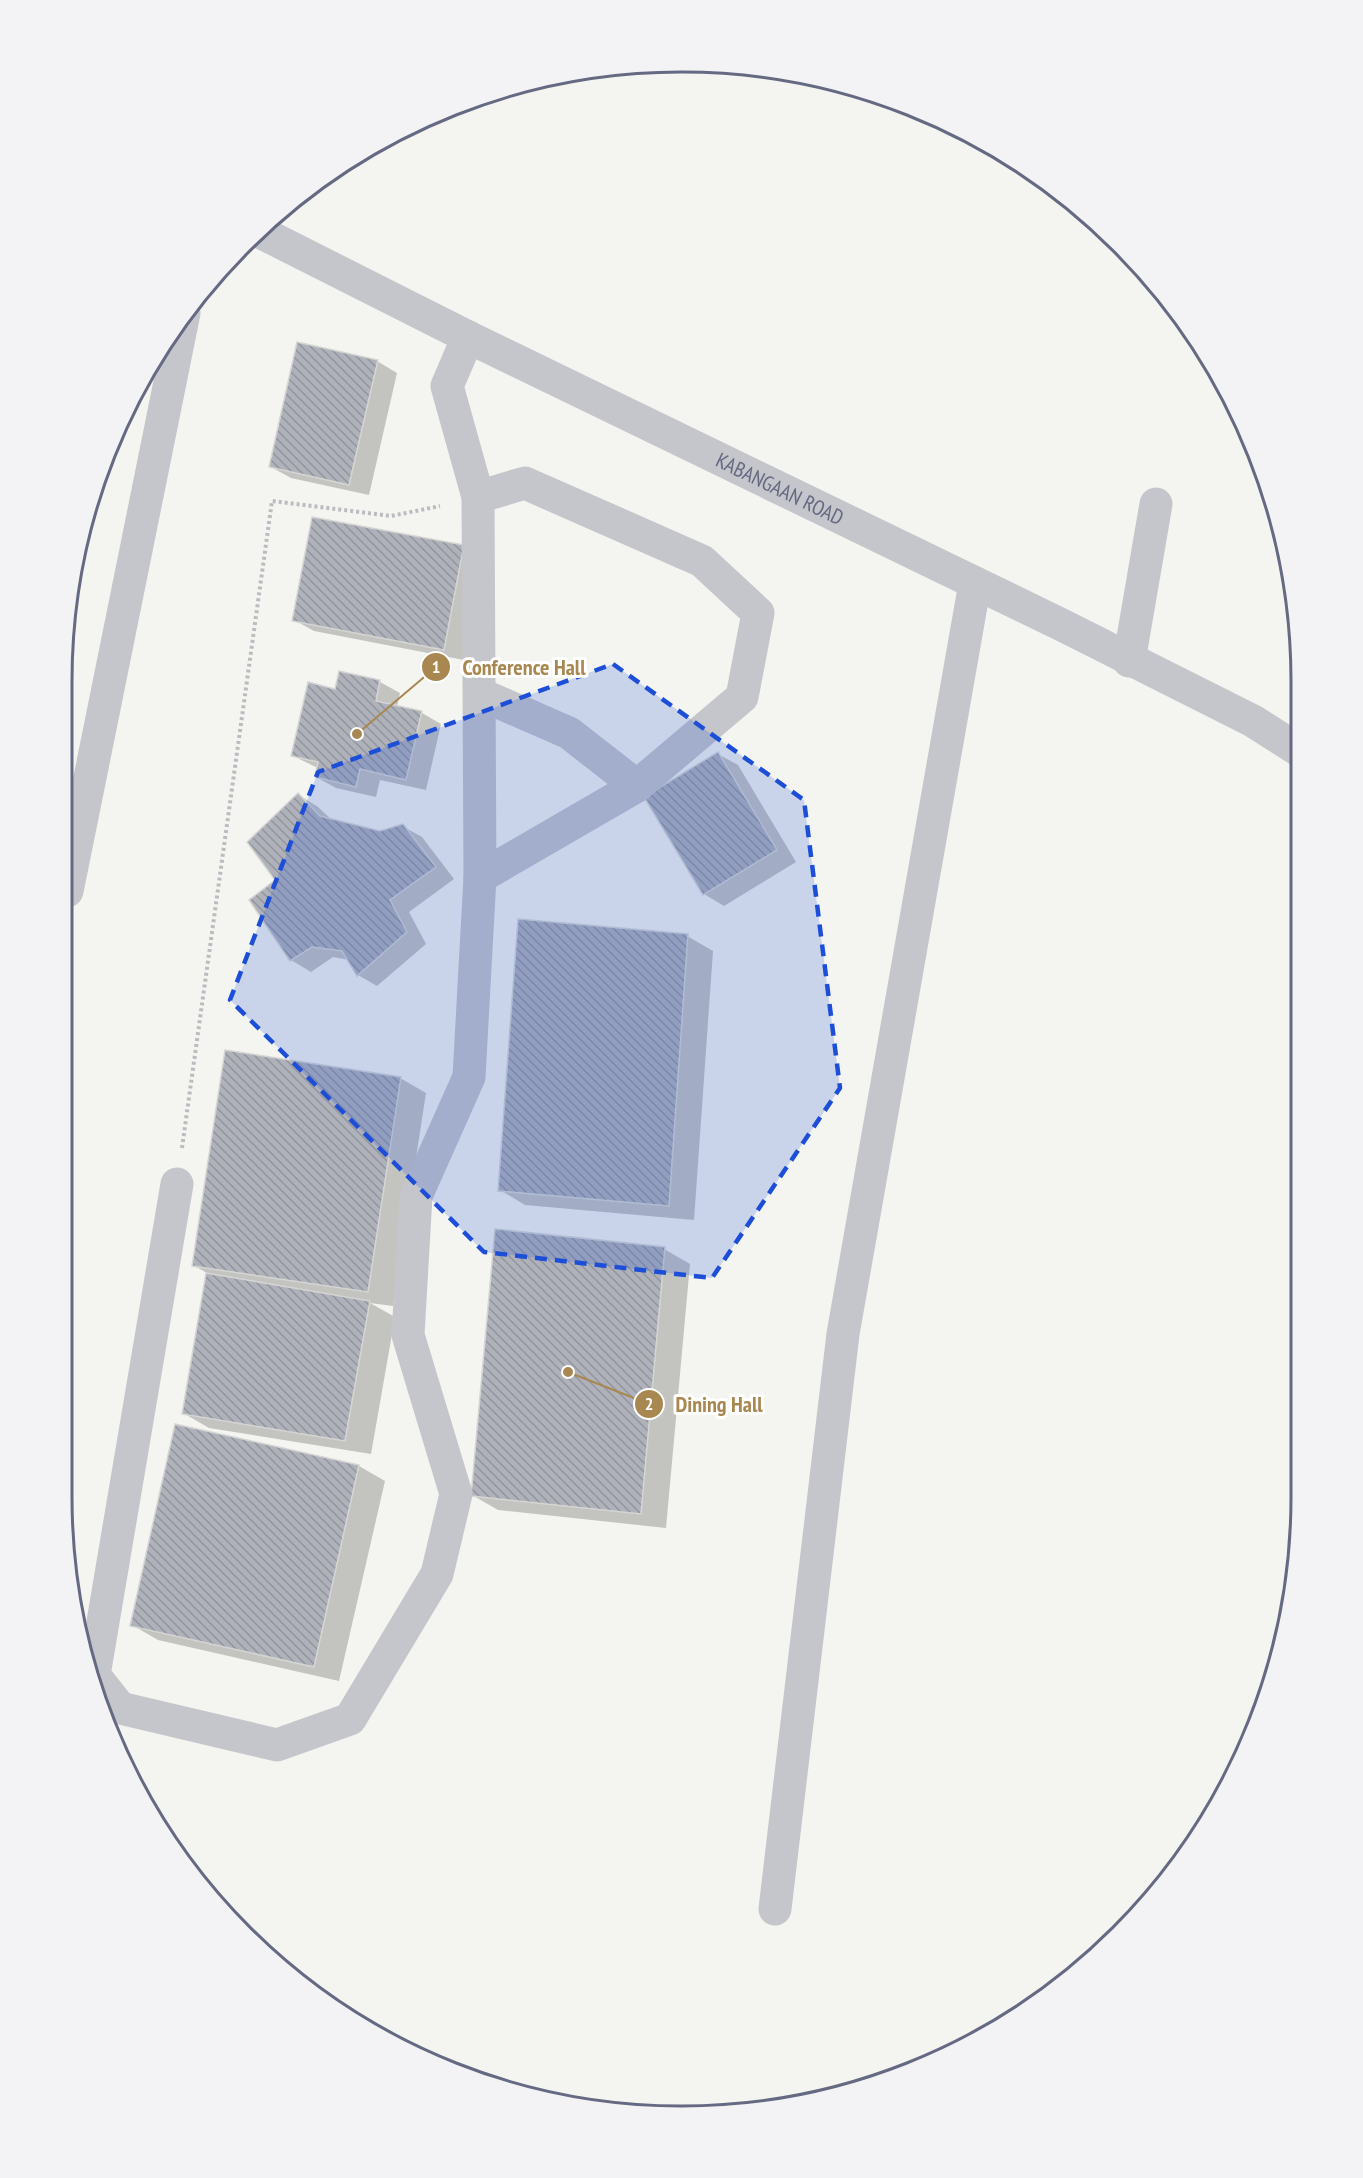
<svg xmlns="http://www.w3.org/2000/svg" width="1363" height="2178" viewBox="0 0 1363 2178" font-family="'PT Sans Narrow',sans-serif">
  <defs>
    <pattern id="building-back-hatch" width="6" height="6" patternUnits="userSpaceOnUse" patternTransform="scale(1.5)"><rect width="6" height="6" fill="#b0b2bb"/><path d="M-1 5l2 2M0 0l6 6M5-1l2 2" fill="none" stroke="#93959d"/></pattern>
  </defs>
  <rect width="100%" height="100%" fill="#f4f5f1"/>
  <g fill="#0003">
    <path d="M377,361L397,373L369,495L291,478L271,467Z"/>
    <path d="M463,547L464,660L314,631L294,620Z"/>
    <path d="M340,673L380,682L400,693L397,707L422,713L441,724L426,790L380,780L376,797L336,788L316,777L318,768L293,756L336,690Z"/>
    <path d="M718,754L738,765L796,862L724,906L704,894Z"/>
    <path d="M299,795L318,807L332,820L380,832L402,826L422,837L454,879L409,912L426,944L377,986L358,975L349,960L333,957L311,972L291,960L251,901L278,881Z"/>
    <path d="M687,936L713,951L694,1220L525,1205L500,1190Z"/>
    <path d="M400,1078L426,1093L393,1306L370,1303L395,1317L371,1454L209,1428L183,1413L207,1273L193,1265Z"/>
    <path d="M664,1249L690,1264L666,1528L498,1510L472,1495Z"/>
    <path d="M176,1426L359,1466L385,1481L339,1681L158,1640L132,1625Z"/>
  </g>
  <g fill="url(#building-back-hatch)" stroke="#d5d6d4" stroke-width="1.5">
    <path d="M297,342L378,360L349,485L269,467Z"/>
    <path d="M312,517L464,545L444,650L292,621Z"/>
    <path d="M339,671L380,680L376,701L422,711L406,780L360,769L356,787L315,777L318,762L291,756L308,682L335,689Z"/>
    <path d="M718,752L777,850L703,895L644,797Z"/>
    <path d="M298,793L320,816L380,831L403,824L436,867L390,900L407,932L357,976L342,951L312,947L290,961L249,900L275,880L247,842Z"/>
    <path d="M518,919L688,934L669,1206L498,1191Z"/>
    <path d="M225,1050L401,1077L368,1292L192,1266Z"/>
    <path d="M495,1229L665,1247L641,1514L471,1496Z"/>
    <path d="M206,1273L370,1301L345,1441L182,1414Z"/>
    <path d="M175,1424L359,1465L314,1667L130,1626Z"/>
  </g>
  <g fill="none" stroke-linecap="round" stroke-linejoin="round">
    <path stroke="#bcbcc0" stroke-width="4" stroke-dasharray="3 3" stroke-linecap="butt" d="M182,1148L272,501L391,516L440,506"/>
    <g stroke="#c5c6cb" stroke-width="33">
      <path id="s1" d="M258,231L468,337L1062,625L1253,721L1300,751"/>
      <path d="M478,497L525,483L702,561L758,613L742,697L637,786L480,877"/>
      <path d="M1129,661L1156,504"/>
      <path d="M480,694L569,733L637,786"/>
      <path d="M67,891L184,313"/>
      <path d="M177,1184L94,1675L120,1708L277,1745L350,1719L437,1574L456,1494L408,1335L416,1196L469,1077L480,877L478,497L447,386L468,337"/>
      <path d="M775,1909L843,1334L975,583"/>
    </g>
  </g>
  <path fill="#1d4ed8" fill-opacity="0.2" stroke="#1d4ed8" stroke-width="4.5" stroke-dasharray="12 8" stroke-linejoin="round" d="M613,664L804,800L840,1088L712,1278L484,1252L230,1000L318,772Z"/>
  <g text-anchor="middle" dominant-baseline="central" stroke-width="6" stroke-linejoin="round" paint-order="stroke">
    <g font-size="21" fill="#656982" stroke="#fff">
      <text stroke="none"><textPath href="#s1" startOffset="582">KABANGAAN ROAD</textPath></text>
    </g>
  </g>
  <path d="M0 0H1363V2178H0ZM681 72H682A609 609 0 0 1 1291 681V1497A609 609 0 0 1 682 2106H681A609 609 0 0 1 72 1497V681A609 609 0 0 1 681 72Z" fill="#f3f3f5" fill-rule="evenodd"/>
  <path fill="none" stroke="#656982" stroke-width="3" d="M681 72H682A609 609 0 0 1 1291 681V1497A609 609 0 0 1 682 2106H681A609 609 0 0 1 72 1497V681A609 609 0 0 1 681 72Z"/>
  <path fill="none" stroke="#a88750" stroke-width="2" d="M357 734L436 667M568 1372L649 1404"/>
  <g fill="#a88750" stroke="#fff" stroke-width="2">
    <circle cx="357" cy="734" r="6"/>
    <circle cx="568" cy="1372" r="6"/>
    <circle cx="436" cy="667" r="15"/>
    <circle cx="649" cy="1404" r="15"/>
  </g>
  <g font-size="18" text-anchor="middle" font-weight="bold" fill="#fff">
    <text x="436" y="673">1</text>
    <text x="649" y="1410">2</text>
  </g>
  <g font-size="22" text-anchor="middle" font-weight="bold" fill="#a88750" stroke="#fff" stroke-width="6" stroke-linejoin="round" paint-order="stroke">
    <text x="524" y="675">Conference Hall</text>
    <text x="719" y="1412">Dining Hall</text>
  </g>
</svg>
